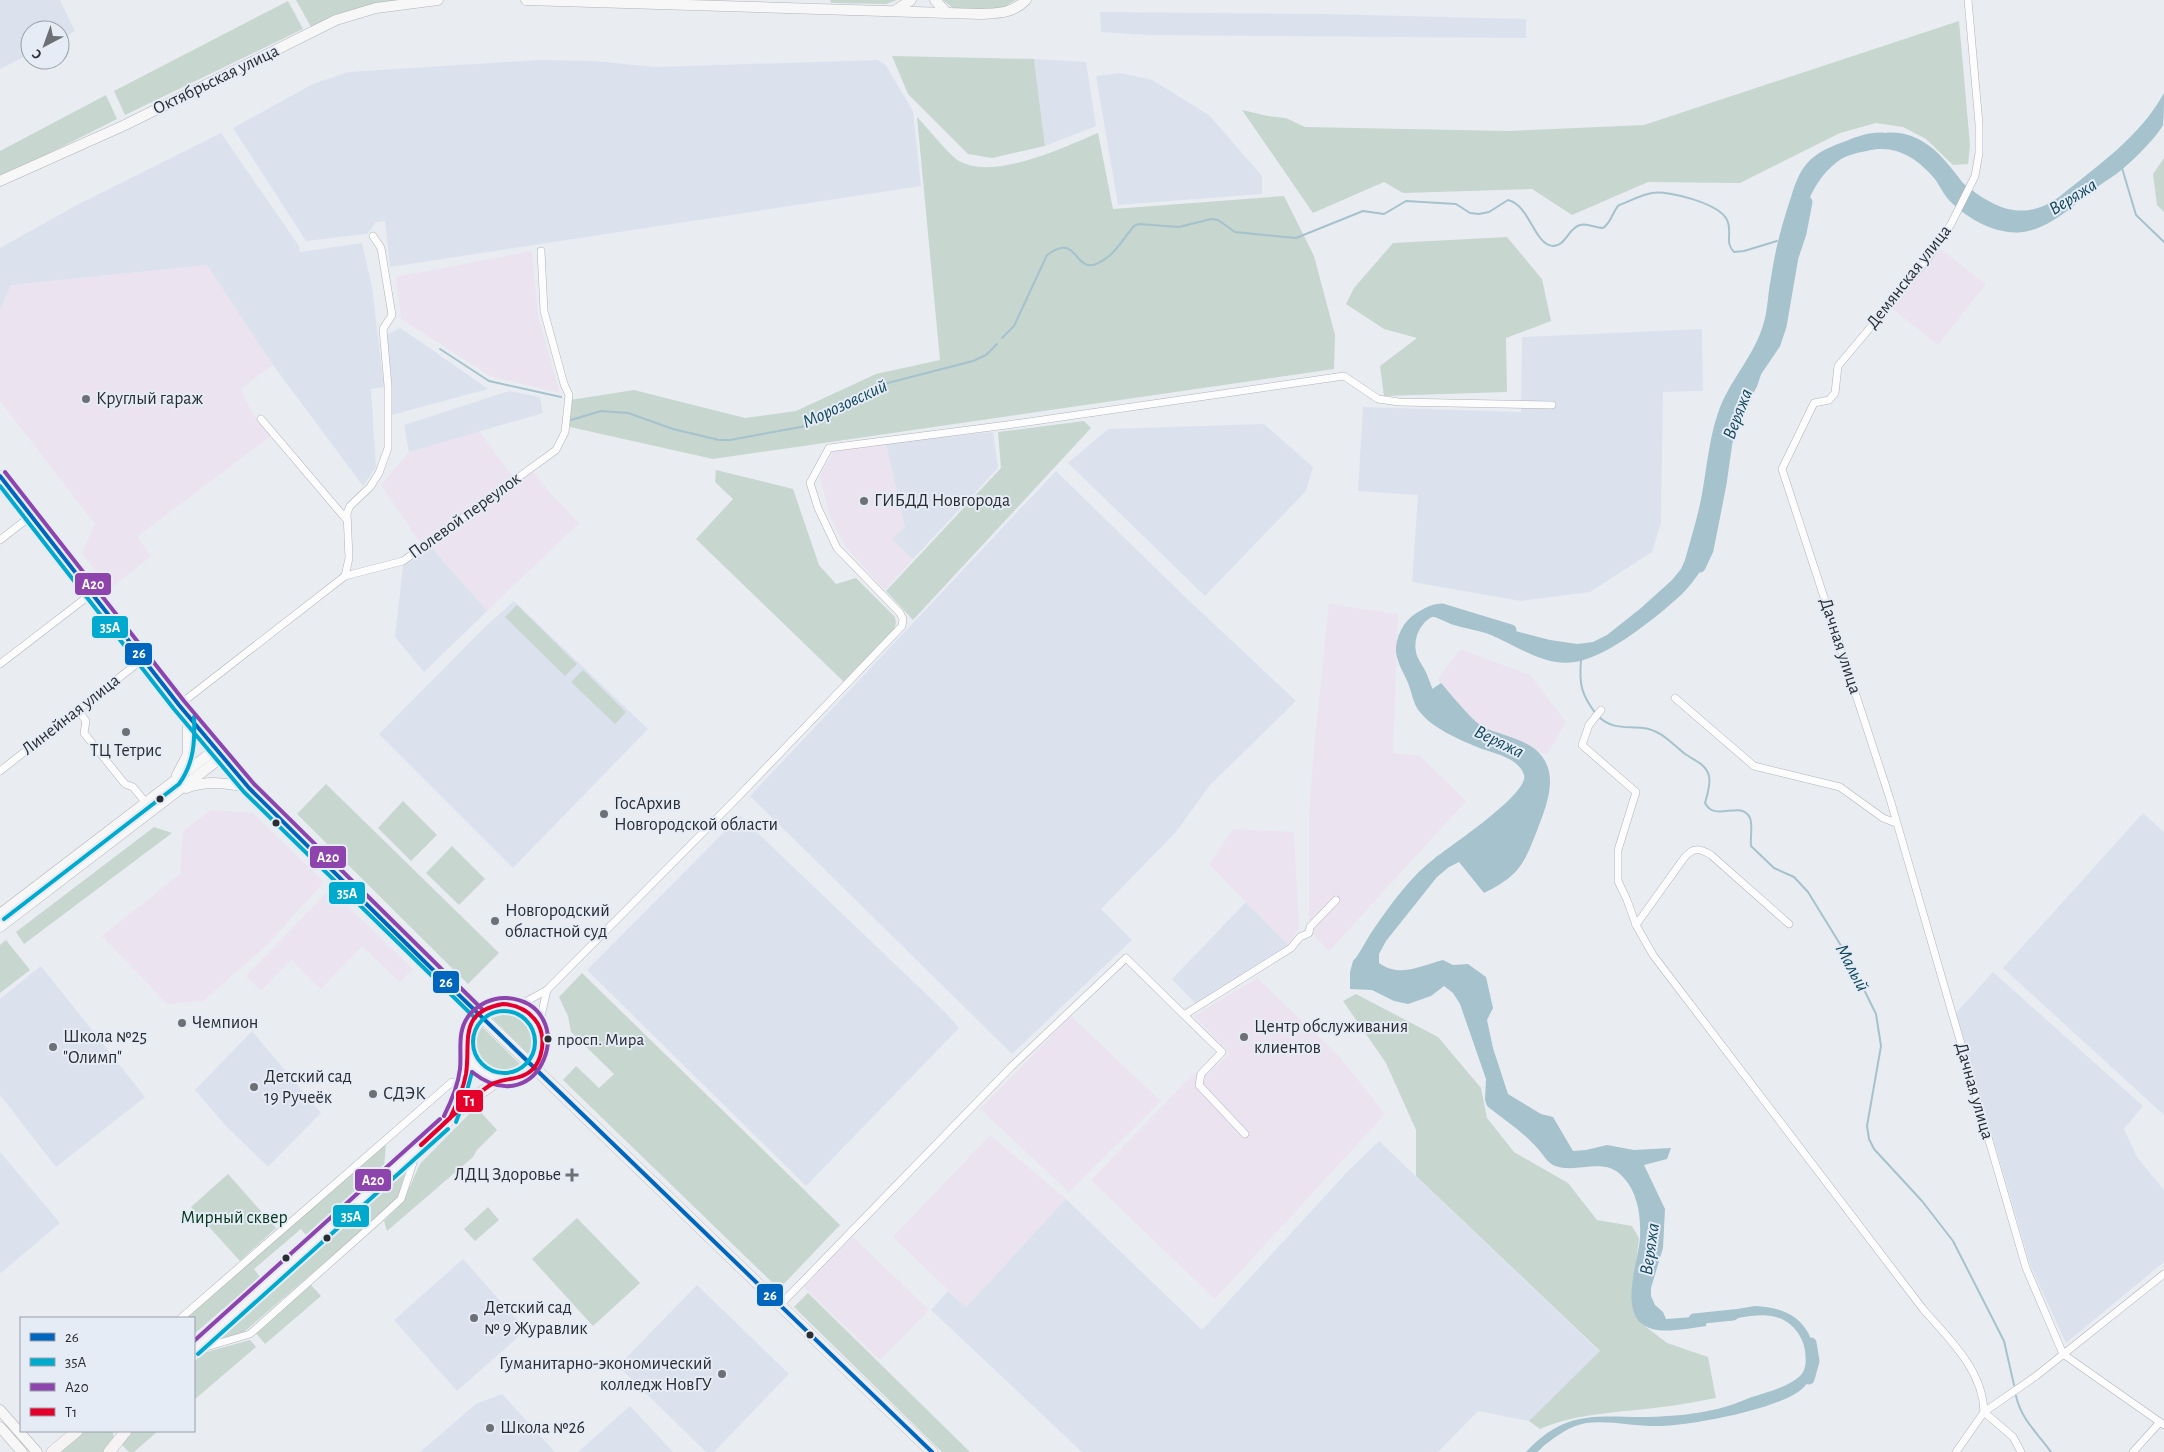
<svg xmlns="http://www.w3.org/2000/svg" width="2164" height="1452" viewBox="0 0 2164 1452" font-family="'Alegreya Sans',sans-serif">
  <rect width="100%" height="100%" fill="#e9edf2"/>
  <g fill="#ebe3ef">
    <path d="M1940,249L1986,284L1938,345L1893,309Z"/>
    <path d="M532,251L538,315L560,393L492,377L401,319L396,277Z"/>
    <path d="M207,265L273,365L241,389L252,413L271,436L137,537L151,556L110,589L82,553L95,524L0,401V310L11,285Z"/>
    <path d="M479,431L513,477L421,544L381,485L409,452Z"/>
    <path d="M886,443L905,527L892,539L913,559L885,590L846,547L830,517L820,476L834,451Z"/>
    <path d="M533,471L551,494L579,523L487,611L430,546Z"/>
    <path d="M1329,604L1398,614L1393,753L1420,756L1466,801L1329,951L1312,934L1309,921V815L1314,747Z"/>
    <path d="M1460,649L1530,675L1566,722L1547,755L1480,729L1438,679Z"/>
    <path d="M211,810L253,813L324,882L265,947L203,1001L167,1004L102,936L180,874L183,831Z"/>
    <path d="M1233,829L1294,832L1299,928L1288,945L1209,864Z"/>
    <path d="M330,889L413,969L400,982L362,946L321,989L291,960L261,991L246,976Z"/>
    <path d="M1257,978L1338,1055L1385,1114L1215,1299L1091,1180L1195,1072L1208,1074L1230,1053L1194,1016Z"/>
    <path d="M1071,1016L1161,1101L1069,1192L980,1109Z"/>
    <path d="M990,1135L1066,1199L966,1307L893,1237Z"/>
    <path d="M853,1237L929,1310L880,1360L804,1287Z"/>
  </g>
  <g fill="#dbe2ee">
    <path d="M0,0H60L75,31L60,39V30H30V54L0,69Z"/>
    <path d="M1100,12L1324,14L1526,19V38L1148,35L1101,32Z"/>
    <path d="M1034,59L1086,62L1096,126L1045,146Z"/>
    <path d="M539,60L594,61L655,67L877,60L885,64L913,111L921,186L390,267L385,221L376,222L367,234L306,241L233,128L313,84L348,72Z"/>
    <path d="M1121,73L1152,80L1209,115L1262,176V194L1118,205L1096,76Z"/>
    <path d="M221,133L299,246L300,252L362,243L372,287L384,387L371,389L376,467L363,486L273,365L207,265L11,285L0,310V248L77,205Z"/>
    <path d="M400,328L421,342L488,389L392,415L387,335Z"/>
    <path d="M1702,329L1703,391L1663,392L1661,523L1652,552L1590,592L1521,601L1412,582L1418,495L1358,491L1363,407L1521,412L1522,337Z"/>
    <path d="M509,391L540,397L543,413L409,452L404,425Z"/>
    <path d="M1264,424L1313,467L1306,491L1205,596L1068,463L1108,429Z"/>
    <path d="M993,432L998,468L913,559L892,539L905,527L886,443Z"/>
    <path d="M1056,471L1181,593L1296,701L1210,785L1176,832L1101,909L1132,940L1012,1054L750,796Z"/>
    <path d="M430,546L487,611L424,672L395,637L403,566Z"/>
    <path d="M514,601L648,729L513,868L379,734L486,626Z"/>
    <path d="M2143,813L2164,832V1115L2003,968Z"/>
    <path d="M740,816L946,1013L959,1028L806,1186L587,970Z"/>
    <path d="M1246,902L1288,945L1195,1003L1172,979Z"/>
    <path d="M41,966L145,1097L56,1167L0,1095V999Z"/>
    <path d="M1993,972L2143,1106L2124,1129L2137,1157L2164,1190V1262L2066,1343L2031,1267L1956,1013Z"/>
    <path d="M252,1031L321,1113L268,1167L225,1125L195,1090Z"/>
    <path d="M1379,1141L1600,1352L1529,1421L1478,1411L1438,1452H1082L931,1310L948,1291L966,1307L1066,1199L1202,1330L1349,1170Z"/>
    <path d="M0,1152L60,1223L1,1273L0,1272Z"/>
    <path d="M463,1259L526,1330L457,1391L394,1320Z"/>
    <path d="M697,1285L789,1374L714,1452H706L618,1366Z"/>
    <path d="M502,1394L555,1452H420L476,1404Z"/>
    <path d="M630,1406L673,1452H578Z"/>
  </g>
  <g fill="#c7d6ce">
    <path d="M296,0H400L334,15L311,27Z"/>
    <path d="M830,0H897L886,4L831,3Z"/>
    <path d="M943,0H1016L1000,10L953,8Z"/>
    <path d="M288,1L303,29L125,115L114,91Z"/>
    <path d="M1959,21L1970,145L1968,164L1953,165L1926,139L1903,127L1876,123L1840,133L1740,183L1648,182L1572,215L1532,189L1403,193L1384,182L1313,213L1242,110L1268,116L1286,118L1305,127L1509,131L1644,125Z"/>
    <path d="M892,56L1034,59L1045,146L992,158L968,154L908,94Z"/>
    <path d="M106,95L117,119L8,174L0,176V151Z"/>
    <path d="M917,117C926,126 950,156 959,161C995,181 1064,147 1098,133L1113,209L1284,196L1314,256L1335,335L1334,369L713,459L570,427V400L634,390L745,418L796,411L876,374L940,360Z"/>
    <path d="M2164,158V212L2157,205L2153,174Z"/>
    <path d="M1507,237L1542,279L1551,321L1506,338L1507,392L1384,396L1380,366L1417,338L1384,329L1346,304L1354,288L1393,243Z"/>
    <path d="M1084,421L1091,428L913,620L886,591L1001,468L998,432Z"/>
    <path d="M716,470L793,489L819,565L836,584L856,578L895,617L896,623L894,630L844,682L696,539L733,499L715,482Z"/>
    <path d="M517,605L577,664L565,676L505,617Z"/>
    <path d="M583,670L626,712L615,724L571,682Z"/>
    <path d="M326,784L499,953L468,984L297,814Z"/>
    <path d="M403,801L437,835L411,861L378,828Z"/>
    <path d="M154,827L172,833L24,944L16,932Z"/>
    <path d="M452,846L485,879L459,905L426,873Z"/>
    <path d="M6,940L30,970L0,993V945Z"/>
    <path d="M582,973L840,1225L779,1289L563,1080L576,1066L599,1088L614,1074L571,1032L568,1016L559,997Z"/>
    <path d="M1356,994L1438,1037L1481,1088L1487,1118L1514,1152L1568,1183L1597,1220L1632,1226L1639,1238L1632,1298L1642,1324L1667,1343L1708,1357L1716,1398C1698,1401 1680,1405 1662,1407C1620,1413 1579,1412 1540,1429L1529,1421L1600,1351L1416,1176V1130L1386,1063L1343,1001Z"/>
    <path d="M507,1013C529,1015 540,1035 530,1055L492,1018Z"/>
    <path d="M482,1027L521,1065C495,1086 461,1056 482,1027Z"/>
    <path d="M476,1107L497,1130L477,1150L473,1157L387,1231L384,1221L403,1202L420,1164Z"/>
    <path d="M386,1144L384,1168L306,1235L301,1229L254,1269L260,1277L194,1334V1318H186Z"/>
    <path d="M408,1163L397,1200L244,1332L208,1344Z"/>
    <path d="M228,1174L276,1228L240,1261L191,1207Z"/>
    <path d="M488,1207L499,1220L475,1241L464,1229Z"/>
    <path d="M577,1218L640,1283L593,1326L532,1259Z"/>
    <path d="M310,1284L321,1296L265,1344L255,1332Z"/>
    <path d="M808,1293L970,1452H942L794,1307Z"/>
    <path d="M250,1340L256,1347L194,1400V1362L203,1353Z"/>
    <path d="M82,1431H113L114,1441L105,1452H58Z"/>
    <path d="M130,1431H158L134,1452H129L122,1445Z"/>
  </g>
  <g fill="#a5c2cd">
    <path d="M2164,93C2164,102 2164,117 2163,125C2155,140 2124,170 2109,179C2083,195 2059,224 2028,231C2001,238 1966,219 1948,199C1942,192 1939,184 1934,178C1916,157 1894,144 1867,151C1856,153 1846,155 1837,162C1786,200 1795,299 1772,353C1767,364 1759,369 1752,378C1744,388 1733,411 1728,423C1723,437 1723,454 1722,468C1719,493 1713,547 1702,568C1697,577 1689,587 1682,594C1657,617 1608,657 1575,662C1544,667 1518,646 1491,635C1479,630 1466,629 1454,625C1445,622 1433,614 1424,616C1417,618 1413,624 1410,630C1401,647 1406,654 1414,671C1418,678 1421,686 1425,694L1441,683C1450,693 1472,721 1483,727C1498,734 1524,739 1536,750C1560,771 1548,802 1538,828C1524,864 1520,875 1484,893L1459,862L1449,867L1437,877L1386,941L1379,954V963C1399,978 1420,966 1443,960L1453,965L1468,964L1486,977L1493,1008L1487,1020L1493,1048L1508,1094L1541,1114L1553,1117L1573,1151L1586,1150L1607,1145L1634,1150L1671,1148L1667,1159L1644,1165L1665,1209L1663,1248L1651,1288V1296L1655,1305L1663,1312L1666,1319L1707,1316L1706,1326C1690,1328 1672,1332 1657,1330C1613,1323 1639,1263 1640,1237C1641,1216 1638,1193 1623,1177C1604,1156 1578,1174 1555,1166C1548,1163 1544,1156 1539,1150C1524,1132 1505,1121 1487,1106L1485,1100L1486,1079L1460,1004L1453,993L1444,986L1431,996L1408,1004L1394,1001L1372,990L1350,989V972L1353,961C1358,957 1368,937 1373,930C1391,904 1410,877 1435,858C1449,847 1530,793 1524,775C1519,757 1491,753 1477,747C1458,739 1432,728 1419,711C1413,703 1412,693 1408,683C1402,668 1393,658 1397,641C1401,625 1411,614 1426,608L1550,640L1577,644L1593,642L1607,635L1641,608L1672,580L1681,569L1685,560C1691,538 1698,516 1702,494C1707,467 1709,439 1718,413C1729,380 1755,356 1764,322C1768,308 1768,292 1771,278C1775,250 1782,224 1791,197C1796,181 1801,166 1815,156C1824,149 1835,145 1846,141C1858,136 1873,131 1886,133C1946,144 1990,247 2059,197C2097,166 2140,137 2164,93Z"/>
    <path d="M1755,1306C1776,1307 1796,1312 1807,1331C1817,1347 1817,1375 1803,1388C1781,1409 1693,1425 1662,1426C1637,1427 1610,1420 1586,1423C1570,1426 1558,1435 1546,1444C1543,1446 1540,1450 1537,1452C1535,1452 1529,1452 1526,1452C1572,1402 1608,1421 1667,1416C1689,1415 1714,1411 1734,1404C1740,1402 1746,1399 1752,1397C1767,1392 1788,1387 1800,1376C1807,1369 1806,1359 1805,1351C1804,1342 1799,1333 1793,1327C1772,1306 1743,1319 1717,1321L1719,1312Z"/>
  </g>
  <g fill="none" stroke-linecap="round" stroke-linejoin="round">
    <g stroke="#a5c2cd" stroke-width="2">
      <path d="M2122,168L2136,215L2164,242"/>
      <path d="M1002,338L1014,326L1047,255C1083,228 1071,287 1109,256C1119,248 1126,235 1134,226L1139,224L1179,227L1211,219L1218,220L1235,232L1296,238L1363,211L1384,214L1406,201L1456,204L1470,213L1479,214L1489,212L1508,200C1530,205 1534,245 1553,246C1566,246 1568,228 1580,225C1588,223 1595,228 1603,228C1612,222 1612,212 1619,205C1630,201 1641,195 1652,193C1669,190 1720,204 1727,220C1733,232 1724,242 1734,252L1744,251L1777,241"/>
      <path d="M440,349L489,381L561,397"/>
      <path d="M571,420L601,411L628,413L673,429L719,440H730L806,426L836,413L880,385L973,361L986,355L997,344"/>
      <path d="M1581,660C1579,684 1581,694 1596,714"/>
      <path d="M1599,717C1613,730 1626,726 1643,728C1661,730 1671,743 1685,754C1694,760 1706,764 1709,776C1711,785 1707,795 1705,803C1715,823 1741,799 1750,818C1753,826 1750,838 1751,846L1774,868L1794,877L1808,892L1848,957L1876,1014L1881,1046L1867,1126L1869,1139L1874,1149L1922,1201L1953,1241L2004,1341L2014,1385"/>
      <path d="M2016,1396C2022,1421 2037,1432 2051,1452"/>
    </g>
    <g stroke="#a5c2cd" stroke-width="11">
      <path d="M1888,138C1921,136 1941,163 1959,187"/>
      <path d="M1700,567L1708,550L1721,484L1727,442L1736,413L1752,384L1756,372L1775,344L1781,326L1793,257L1801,233L1807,202"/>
      <path d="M1436,705C1428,697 1426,686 1422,677C1419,669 1413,663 1411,655C1406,634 1419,610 1442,609L1511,630"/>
      <path d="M1694,1319L1733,1315"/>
      <path d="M1809,1379L1814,1361L1811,1343"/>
    </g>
    <g stroke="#b0b3b7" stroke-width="8">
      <g id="street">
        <path d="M1968,0L1979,124V153L1975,176L1951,224L1926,261L1838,366L1835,393L1829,400L1814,403L1782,469L1890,799L2026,1268L2063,1354L2164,1425"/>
        <path d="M261,419L346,519"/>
        <path d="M0,540L31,516"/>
        <path d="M345,576L349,558L347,513L350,506L370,487L379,473L388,448V386L383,329L392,315L381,248L373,236"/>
        <path d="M0,664L91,594"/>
        <path d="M1675,698L1754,766L1840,787L1883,818L1896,823"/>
        <path d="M179,705L345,576L403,561L556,450L565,432L569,395L564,384L544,311L541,251"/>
        <path d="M78,710L86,721L84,733L125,784L133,787L146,803"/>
        <path d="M1601,710L1589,725L1582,745L1636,792L1618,850V881L1627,900L1636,925L1653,955L1923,1309C1949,1339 1983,1370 1984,1412L2013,1437L2021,1452"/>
        <path d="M0,771L143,659"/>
        <path d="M1636,925L1684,858C1693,847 1700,848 1711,855L1789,924"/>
        <path d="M518,1006L547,990L738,797L902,626L903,619L900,613L837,548L818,508L810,483L829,448L1007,425L1344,376L1378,399L1399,402L1552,405"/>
        <path d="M1184,1015L1222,1052L1201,1074L1199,1085L1245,1134"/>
        <path d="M539,1025L547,990"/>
        <path d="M780,1305L1011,1067L1126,958L1184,1015L1291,948L1300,937L1309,933L1310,927L1336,900"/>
        <path d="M181,1318L452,1082L463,1086"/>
        <path d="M196,1350L250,1334L376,1222L401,1199L417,1151"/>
        <path d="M1956,1452L1984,1412L2036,1376L2164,1274"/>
        <path d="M2133,1452L2160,1422"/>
      </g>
    </g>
    <g stroke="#b0b3b7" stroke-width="11">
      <g id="secondary">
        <path d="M526,0L980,14C998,13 1012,14 1026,0"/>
        <path d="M935,0L946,12"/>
        <path d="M896,10L911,0"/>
        <path d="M0,181L125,125L336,20L376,8L438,0"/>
        <path d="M177,775L188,754V717"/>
        <path d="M186,788C207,780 228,783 249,788"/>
        <path d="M0,914L216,749"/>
        <path d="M0,927L222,757"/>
        <path d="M0,1410L37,1452"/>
        <path d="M0,1427L22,1452"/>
      </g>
    </g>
    <g stroke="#c1bebe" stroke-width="12">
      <g id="primary">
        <path d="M0,476L179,705L249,788L430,967L932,1452"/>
        <path d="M452,1115C458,1101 464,1087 466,1071C468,1060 465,1048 467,1037C470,1017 488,1003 508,1004C519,1005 530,1011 536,1021C567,1070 487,1110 467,1051"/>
        <path d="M194,1349L477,1095L500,1080"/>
        <path d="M52,1452L77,1431"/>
        <path d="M109,1452L126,1431"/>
      </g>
    </g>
    <use href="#street" stroke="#fcfcfd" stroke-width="7"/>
    <use href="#secondary" stroke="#f8f7f8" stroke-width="10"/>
    <use href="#primary" stroke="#f5f3f3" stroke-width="11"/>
    <g stroke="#e5ecf6" stroke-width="8">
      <path id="bus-1" d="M0,476L179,705L249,788L430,967L932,1452"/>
    </g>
    <g stroke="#e5ecf6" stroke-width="8">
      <g id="bus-2">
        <path d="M0,486L174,709L244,792L475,1018"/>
        <path d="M4,919L179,784C194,763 195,742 194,717"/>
        <circle cx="504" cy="1042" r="31"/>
        <path d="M456,1122L465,1098L472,1072"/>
        <path d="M198,1354L448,1129"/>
      </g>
    </g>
    <g stroke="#e5ecf6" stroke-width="8">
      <g id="bus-3">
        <path d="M5,472L184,701L254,784L483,1010"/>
        <path d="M444,1116C451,1102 458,1086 460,1069C462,1050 456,1031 470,1014C479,1004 493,997 507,998C583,1005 542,1127 472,1072"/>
        <path d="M194,1341L440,1119"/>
      </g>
    </g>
    <g stroke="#e5ecf6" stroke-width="8">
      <g id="bus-4">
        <path d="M503,1004C517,1005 530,1011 538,1024C547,1041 542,1069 522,1076C512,1080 501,1079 492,1084C477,1093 463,1107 450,1118C457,1104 463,1090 466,1074C471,1042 457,1012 503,1004Z"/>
        <path d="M421,1145L450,1118"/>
        <path d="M421,1145L450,1118"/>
      </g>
    </g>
    <use href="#bus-1" stroke="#0065bd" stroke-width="4"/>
    <use href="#bus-2" stroke="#00a9ce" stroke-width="4"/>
    <use href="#bus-3" stroke="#8e44ad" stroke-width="4"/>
    <use href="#bus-4" stroke="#e4002b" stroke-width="4"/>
  </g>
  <g fill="#6d7075" stroke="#e5ecf6" stroke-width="2">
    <circle cx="86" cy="399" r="5"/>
    <circle cx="864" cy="501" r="5"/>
    <circle cx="126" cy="732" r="5"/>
    <circle cx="604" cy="814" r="5"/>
    <circle cx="495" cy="921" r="5"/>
    <circle cx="182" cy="1023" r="5"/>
    <circle cx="1244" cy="1037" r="5"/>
    <circle cx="53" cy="1047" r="5"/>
    <circle cx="254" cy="1087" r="5"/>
    <circle cx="373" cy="1094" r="5"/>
    <path d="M569.5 1167.5h5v5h5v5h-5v5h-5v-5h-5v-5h5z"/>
    <circle cx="474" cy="1318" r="5"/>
    <circle cx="722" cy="1374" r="5"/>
    <circle cx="490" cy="1428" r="5"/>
  </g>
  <g fill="#2a2d31" stroke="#e5ecf6" stroke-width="2">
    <circle cx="160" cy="799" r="4.5"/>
    <circle cx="276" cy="823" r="4.5"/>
    <circle cx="548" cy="1039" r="4.5"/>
    <circle cx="327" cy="1238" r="4.5"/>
    <circle cx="286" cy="1258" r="4.5"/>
    <circle cx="810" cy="1335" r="4.5"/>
  </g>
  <g text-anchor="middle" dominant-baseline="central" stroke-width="4" stroke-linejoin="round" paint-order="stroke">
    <g font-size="17" fill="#2a2d31" stroke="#e5ecf6" text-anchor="start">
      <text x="557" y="1039">просп. Мира</text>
    </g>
    <g font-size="18" fill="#2a2d31" stroke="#e5ecf6">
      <text transform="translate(216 80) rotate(-26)">Октябрьская улица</text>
      <text transform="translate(1909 277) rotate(-52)">Демянская улица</text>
      <text transform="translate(465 516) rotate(-36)">Полевой переулок</text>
      <text transform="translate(1840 646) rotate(72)">Дачная улица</text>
      <text transform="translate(71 715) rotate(-38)">Линейная улица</text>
      <text transform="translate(1974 1091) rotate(74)">Дачная улица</text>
    </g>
    <g font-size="18" fill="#2a2d31" stroke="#e5ecf6" text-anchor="start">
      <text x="96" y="399">Круглый гараж</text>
      <text x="874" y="501">ГИБДД Новгорода</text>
      <text x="126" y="751" text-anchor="middle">ТЦ Тетрис</text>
      <text x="614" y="804">ГосАрхив<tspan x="614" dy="21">Новгородской области</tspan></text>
      <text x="505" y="911">Новгородский<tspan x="505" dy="21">областной суд</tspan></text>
      <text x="192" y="1023">Чемпион</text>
      <text x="1254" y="1027">Центр обслуживания<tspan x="1254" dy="21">клиентов</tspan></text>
      <text x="63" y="1037">Школа №25<tspan x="63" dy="21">"Олимп"</tspan></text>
      <text x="264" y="1077">Детский сад<tspan x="264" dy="21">19 Ручеёк</tspan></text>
      <text x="383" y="1094">СДЭК</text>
      <text x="561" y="1175" text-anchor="end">ЛДЦ Здоровье</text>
      <text x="484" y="1308">Детский сад<tspan x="484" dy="21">№ 9 Журавлик</tspan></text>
      <text x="712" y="1364" text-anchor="end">Гуманитарно-экономический<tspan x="712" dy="21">колледж НовГУ</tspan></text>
      <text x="500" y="1428">Школа №26</text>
    </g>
    <g font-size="18" fill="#023617" stroke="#e5ecf6">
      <text x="234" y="1218">Мирный сквер</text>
    </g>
    <g font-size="19" font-style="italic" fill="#13495a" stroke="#e5ecf6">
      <text transform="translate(2073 197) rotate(-32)">Веряжа</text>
      <text transform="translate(845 404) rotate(-25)">Морозовский</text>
      <text transform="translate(1738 414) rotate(-69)">Веряжа</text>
      <text transform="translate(1499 742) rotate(26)">Веряжа</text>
      <text transform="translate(1852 968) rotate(62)">Малый</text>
      <text transform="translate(1650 1249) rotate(-82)">Веряжа</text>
    </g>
  </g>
  <g stroke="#e5ecf6" stroke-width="2">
    <rect x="74" y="572" width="38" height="24" rx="5" fill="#8e44ad"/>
    <rect x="91" y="615" width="38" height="24" rx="5" fill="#00a9ce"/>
    <rect x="124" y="642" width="29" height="24" rx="5" fill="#0065bd"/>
    <rect x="309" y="845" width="38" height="24" rx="5" fill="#8e44ad"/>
    <rect x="328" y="881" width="38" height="24" rx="5" fill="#00a9ce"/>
    <rect x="432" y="970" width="28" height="24" rx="5" fill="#0065bd"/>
    <rect x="455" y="1089" width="29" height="24" rx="5" fill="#e4002b"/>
    <rect x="354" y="1168" width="38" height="24" rx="5" fill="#8e44ad"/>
    <rect x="332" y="1204" width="38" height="24" rx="5" fill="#00a9ce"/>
    <rect x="756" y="1283" width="28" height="24" rx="5" fill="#0065bd"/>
  </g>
  <g font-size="14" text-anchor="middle" font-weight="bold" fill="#fff">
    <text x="93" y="589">А20</text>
    <text x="110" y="632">35А</text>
    <text x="139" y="658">26</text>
    <text x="328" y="862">А20</text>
    <text x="347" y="898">35А</text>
    <text x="446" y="987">26</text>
    <text x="469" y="1106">Т1</text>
    <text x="373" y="1185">А20</text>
    <text x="351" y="1221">35А</text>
    <text x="770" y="1300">26</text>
  </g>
  <rect x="20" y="1317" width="175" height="115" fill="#e5ecf6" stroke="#9aa0a7"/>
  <rect x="30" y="1333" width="25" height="8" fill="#0065bd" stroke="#9aa0a7"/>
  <text x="65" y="1342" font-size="15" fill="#2a2d31">26</text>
  <rect x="30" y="1358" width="25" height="8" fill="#00a9ce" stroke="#9aa0a7"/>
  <text x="65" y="1367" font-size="15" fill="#2a2d31">35А</text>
  <rect x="30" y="1383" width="25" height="8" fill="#8e44ad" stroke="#9aa0a7"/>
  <text x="65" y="1392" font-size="15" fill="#2a2d31">А20</text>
  <rect x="30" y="1408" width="25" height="8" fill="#e4002b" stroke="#9aa0a7"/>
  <text x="65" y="1417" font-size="15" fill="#2a2d31">Т1</text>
  <g transform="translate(45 45) rotate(221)"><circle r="24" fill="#e5ecf6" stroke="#9aa0a7"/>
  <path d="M0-4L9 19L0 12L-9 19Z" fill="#6d7075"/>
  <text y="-8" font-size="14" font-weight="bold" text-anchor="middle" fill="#2a2d31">С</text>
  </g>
</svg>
